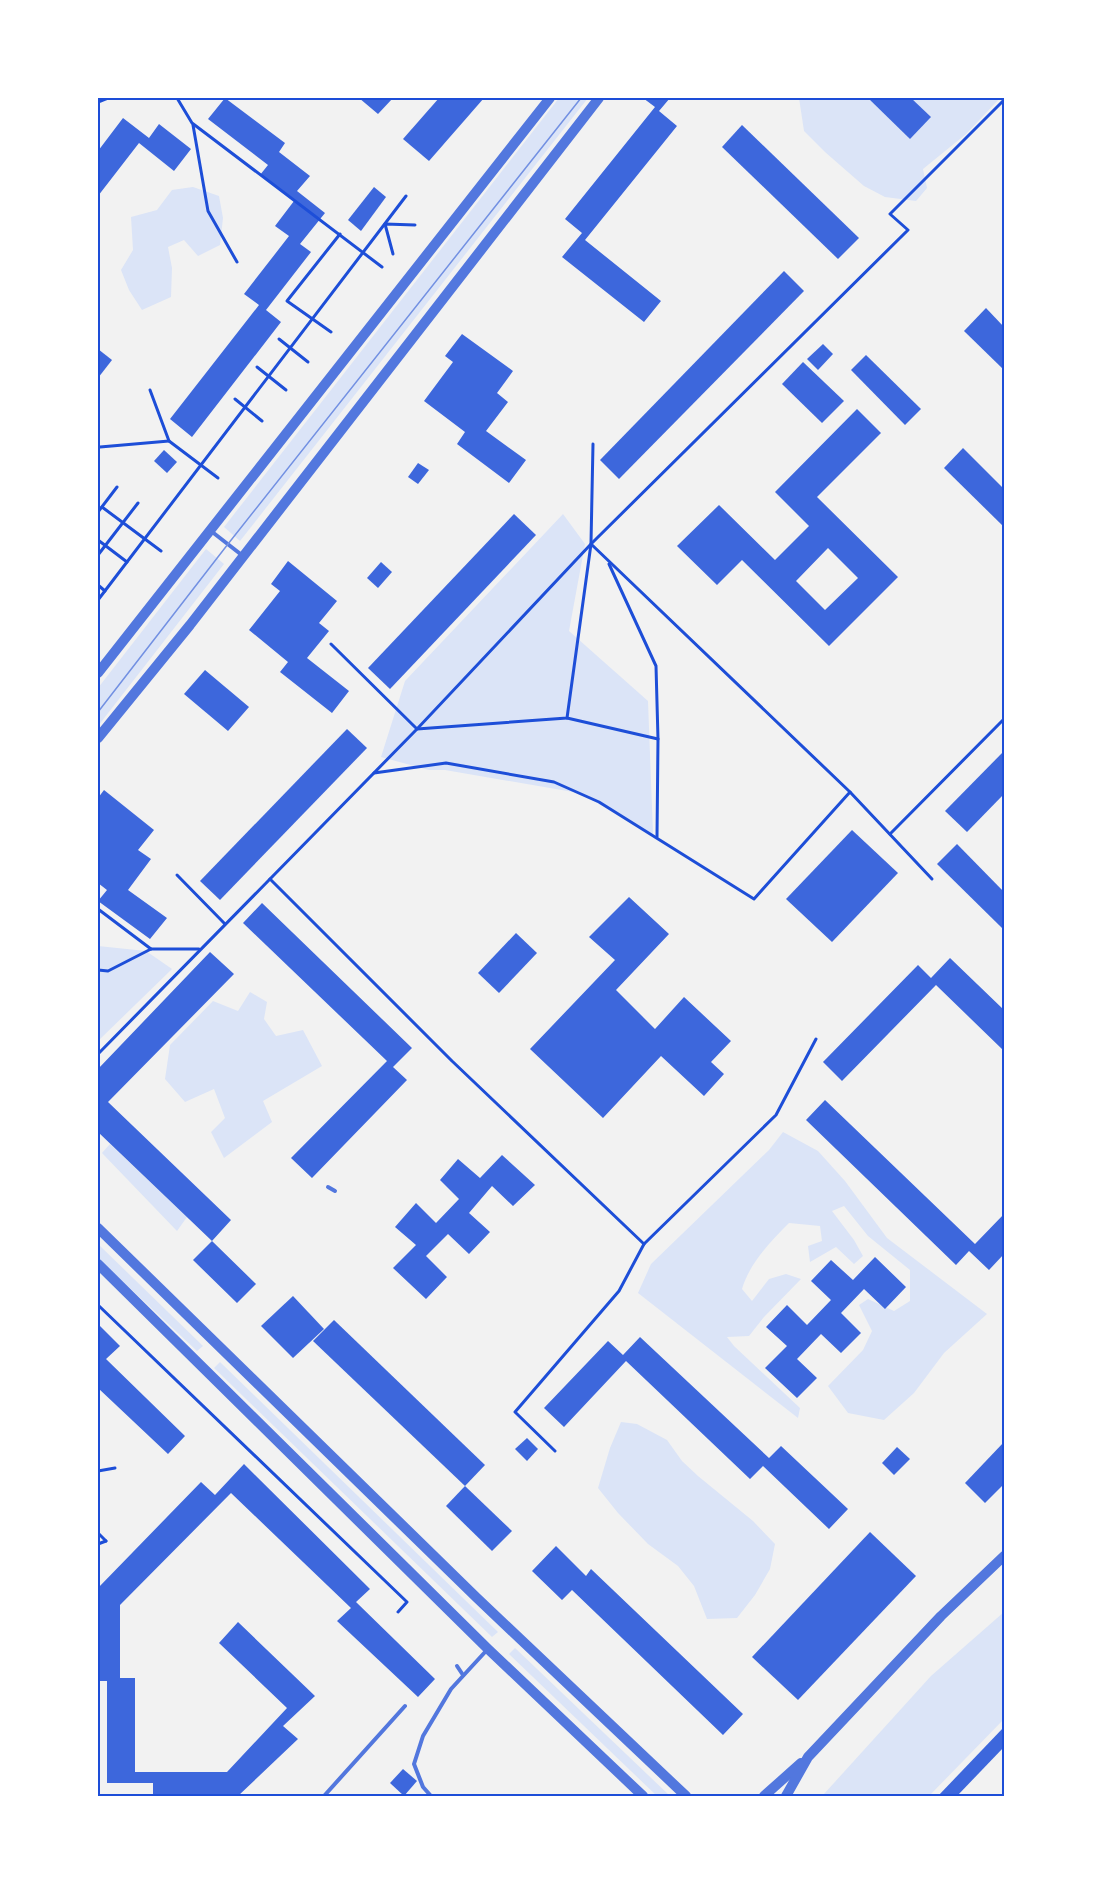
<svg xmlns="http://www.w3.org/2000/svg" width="1102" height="1894" viewBox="0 0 1102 1894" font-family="'Source Sans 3',sans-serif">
  <rect width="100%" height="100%" fill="#f2f2f2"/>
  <g fill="#dbe4f7">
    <path d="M559,98H588L240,541L224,527Z"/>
    <path d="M799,98H1000L966,134L923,169L927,188L916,201L885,197L864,186L825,152L804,131Z"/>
    <path d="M193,187L219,196L223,218L220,245L198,256L184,240L168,247L172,268L171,297L142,310L129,290L121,270L133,250L131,217L157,210L172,190Z"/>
    <path d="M563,514L585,544L569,631L648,701L653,834L579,793L445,770H429L381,757L405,681Z"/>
    <path d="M206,549L224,564L98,726V688Z"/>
    <path d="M98,946L146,951L172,969L98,1041Z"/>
    <path d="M250,992L267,1002L264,1019L276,1036L303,1030L322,1066L263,1101L272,1122L224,1158L211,1132L225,1118L214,1089L185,1102L165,1079L170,1045L213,1001L238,1011Z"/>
    <path d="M783,1132L818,1151L845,1181L887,1238L987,1314L944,1353L914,1393L884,1420L848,1413L828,1386L863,1350L872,1331L859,1305L868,1299L894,1311L910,1301V1270L868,1236L844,1206L832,1211L854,1240L863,1256L854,1264L836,1247L810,1262L808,1246L822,1241L820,1226L789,1223C771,1241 749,1264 742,1289L752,1301L769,1279L786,1274L801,1279L764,1317L749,1336L727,1337L734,1346L800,1408L798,1418L638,1293L651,1264L769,1150Z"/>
    <path d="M110,1144L187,1217L177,1231L102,1153Z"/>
    <path d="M98,1244L203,1346L197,1351L98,1258Z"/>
    <path d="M220,1362L498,1632L492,1637L214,1368Z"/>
    <path d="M621,1422L637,1424L667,1440L682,1461L698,1476L753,1521L775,1544L770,1569L755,1595L737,1618L707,1619L694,1586L678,1566L648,1544L618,1513L598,1488L610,1448Z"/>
    <path d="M1004,1612V1719L929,1796H825L824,1794L931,1676Z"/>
    <path d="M515,1648L670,1796H657L509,1654Z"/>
  </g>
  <g fill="#3d67dc" fill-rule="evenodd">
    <path d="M225,98L285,143L279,152L310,176L297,191L325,213L300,244L311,252L266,310L281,322L192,437L170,419L259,305L244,294L289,236L275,226L294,201L260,175L268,165L208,119Z"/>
    <path d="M359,98H393L378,114Z"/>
    <path d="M439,98H484L429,161L403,139Z"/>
    <path d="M643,98H670L659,111L677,126L585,240L661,301L644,322L562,257L582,233L565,219L655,107Z"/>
    <path d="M868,98H911L931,117L910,139Z"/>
    <path d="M123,118L149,138L159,124L191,149L174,171L139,143L98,196V151Z"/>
    <path d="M742,125L859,238L838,259L722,147Z"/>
    <path d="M374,187L386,197L361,231L348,220Z"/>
    <path d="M784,271L804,291L619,479L600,460Z"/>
    <path d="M986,308L1004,327V370L964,331Z"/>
    <path d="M462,334L513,371L497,393L508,402L486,431L526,460L509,483L457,444L465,432L424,401L453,362L445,356Z"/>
    <path d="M823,344L833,354L818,370L807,359Z"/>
    <path d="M98,349L112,360L98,378Z"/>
    <path d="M866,355L921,409L905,425L851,370Z"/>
    <path d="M803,362L844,401L822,423L782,384Z"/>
    <path d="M857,409L881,433L817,497L898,577L829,646L742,560L717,585L677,546L719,505L775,560L809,526L775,492ZM828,548L858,578L825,610L796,581Z"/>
    <path d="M963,448L1004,489V527L944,468Z"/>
    <path d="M164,450L177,462L167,473L154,461Z"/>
    <path d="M418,463L429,470L418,484L408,477Z"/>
    <path d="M514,514L536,535L390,689L368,668Z"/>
    <path d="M288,561L337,601L319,623L329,631L307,658L349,691L332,713L280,672L288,662L249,630L280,591L271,584Z"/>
    <path d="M381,562L392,572L378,588L367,578Z"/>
    <path d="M205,670L249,707L228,731L184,694Z"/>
    <path d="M347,729L367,748L220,900L200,881Z"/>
    <path d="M1004,751V794L967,832L945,811Z"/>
    <path d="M104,790L154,830L138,850L151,859L128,890L167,918L150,939L98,901L107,890L98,883V798Z"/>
    <path d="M852,830L898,873L832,942L786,899Z"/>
    <path d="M957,844L1004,892V926L1002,928L937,864Z"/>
    <path d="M629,897L669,934L616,990L655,1029L684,997L731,1041L711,1062L724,1074L704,1096L661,1056L603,1118L530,1049L615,960L589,937Z"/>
    <path d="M262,903L412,1048L393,1067L407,1080L312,1178L291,1158L387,1061L243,923Z"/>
    <path d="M516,933L537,953L499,993L478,973Z"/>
    <path d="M210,952L234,974L108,1102L231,1220L212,1241L256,1284L237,1303L193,1260L212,1241L98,1132V1099L99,1097L98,1095V1069Z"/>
    <path d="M950,958L1004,1010V1051L936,985L842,1081L823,1062L918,965L931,978Z"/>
    <path d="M825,1100L975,1244L1004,1214V1254L989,1270L969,1251L956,1265L806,1120Z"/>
    <path d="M502,1155L535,1185L513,1206L492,1186L469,1213L490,1232L469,1254L448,1234L426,1256L447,1277L426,1299L393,1268L416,1245L395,1227L416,1203L436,1223L459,1199L440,1180L458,1159L480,1178Z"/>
    <path d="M875,1257L906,1287L885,1309L864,1289L841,1313L861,1333L841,1353L821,1334L797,1359L817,1378L797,1398L765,1368L787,1346L766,1327L787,1305L807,1325L831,1300L811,1281L831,1260L853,1280Z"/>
    <path d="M293,1296L324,1329L293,1358L261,1326Z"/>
    <path d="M334,1320L485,1465L465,1486L313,1341Z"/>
    <path d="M98,1324L120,1346L106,1359L185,1436L168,1454L98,1388V1367L100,1365L98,1362Z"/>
    <path d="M640,1337L769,1458L781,1446L848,1509L829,1529L763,1466L750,1479L626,1361L564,1427L544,1408L608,1341L623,1355Z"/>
    <path d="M527,1438L538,1449L527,1461L515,1449Z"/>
    <path d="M1004,1442V1484L985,1503L965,1483Z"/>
    <path d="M897,1447L910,1459L894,1475L882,1463Z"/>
    <path d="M244,1464L370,1589L356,1602L435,1679L418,1697L337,1621L351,1608L231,1493L120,1605V1678H135V1772H227L287,1708L219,1643L238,1622L315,1696L283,1726L298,1739L238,1796H153V1783H107V1681H98V1588L201,1482L215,1495Z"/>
    <path d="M465,1486L512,1531L492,1551L446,1506Z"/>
    <path d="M870,1532L916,1576L798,1700L752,1657Z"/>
    <path d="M556,1546L586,1576L591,1569L743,1714L723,1735L572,1590L562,1600L532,1571Z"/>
    <path d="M1004,1727V1747L957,1796H938Z"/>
    <path d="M403,1769L417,1781L404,1796L390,1783Z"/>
  </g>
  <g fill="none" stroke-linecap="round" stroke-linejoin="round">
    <g stroke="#1d4ed8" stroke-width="3">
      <path d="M177,98L192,123L382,267"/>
      <path d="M98,102L108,98"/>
      <path d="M193,125L208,211L237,262"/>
      <path d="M393,254L385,224L415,225"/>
      <path d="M331,332L287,301L340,234"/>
      <path d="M279,339L308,362"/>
      <path d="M257,367L286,390"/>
      <path d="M150,390L169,441L218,478"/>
      <path d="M235,399L262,421"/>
      <path d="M100,447L169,441"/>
      <path d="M102,507L161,551"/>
      <path d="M98,512L117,487"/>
      <path d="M98,540L127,562"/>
      <path d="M591,543L593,444"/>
      <path d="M98,555L138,503"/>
      <path d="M609,564L656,666L658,739L657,837"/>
      <path d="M98,585L105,591"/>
      <path d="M98,600L406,196"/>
      <path d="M331,644L417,729L567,718L591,544L850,792L754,899L599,802L554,782L446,763L374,773"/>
      <path d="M567,718L658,739"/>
      <path d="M850,792L932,879"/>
      <path d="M890,834L1004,719"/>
      <path d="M177,875L225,924"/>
      <path d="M270,879L417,729L591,544L908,230L890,214L1004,100"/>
      <path d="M98,909L151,949"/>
      <path d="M98,970L108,971L151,949H199"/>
      <path d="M98,1054L270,879L452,1061L644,1244"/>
      <path d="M98,1305L407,1602L398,1612"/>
      <path d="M555,1451L515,1412L619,1291L644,1244L776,1115L816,1039"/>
      <path d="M98,1471L115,1468"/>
      <path d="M98,1533L106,1541"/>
      <path d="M98,1544L106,1541"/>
    </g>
    <g stroke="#5277de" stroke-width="4">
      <path d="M211,531L243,556"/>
      <path d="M328,1187L335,1191"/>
      <path d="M457,1666L463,1675"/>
      <path d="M324,1796L405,1706"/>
      <path d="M431,1796L423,1787L414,1764L423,1736L451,1689L486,1651"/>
    </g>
    <g stroke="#5277de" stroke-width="10">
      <path d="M98,673L550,98"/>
      <path d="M98,738L190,625L599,98"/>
      <path d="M98,1228L477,1598L686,1796"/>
      <path d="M98,1264L488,1649L643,1796"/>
      <path d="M764,1796L801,1763"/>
      <path d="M786,1796L808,1757L941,1616L1004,1556"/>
    </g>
    <path stroke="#7290e2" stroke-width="1.5" d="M98,712L228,544L581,98"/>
  </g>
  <rect width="1102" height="1894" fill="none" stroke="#ffffff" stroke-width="198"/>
  <rect x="99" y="99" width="904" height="1696" fill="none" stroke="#1d4ed8" stroke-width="2"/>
</svg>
